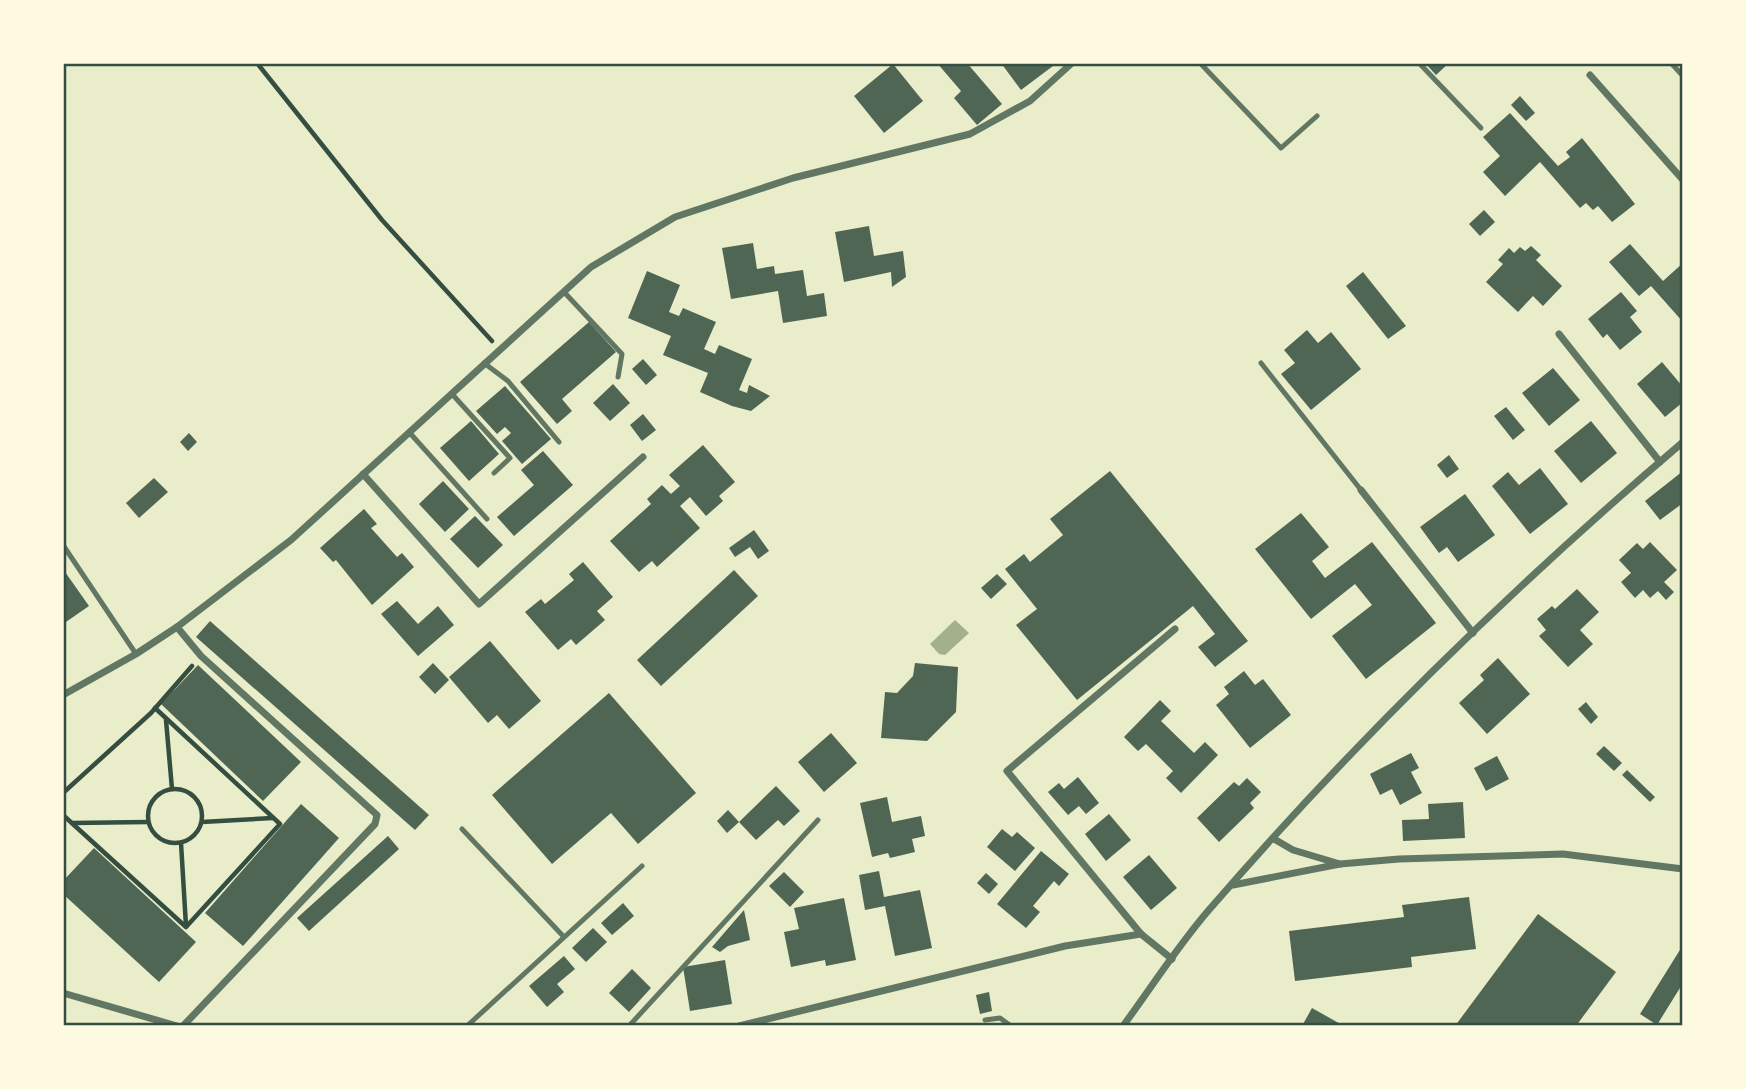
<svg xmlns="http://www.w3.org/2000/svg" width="1746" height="1089" viewBox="0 0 1746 1089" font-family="Rubik,sans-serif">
  <rect width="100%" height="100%" fill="#e9edc9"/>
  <path fill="#a3b18a" d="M955,620L969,633L945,655L939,654L930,644Z"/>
  <g fill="#4f6655">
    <path d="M937,63H967L1002,104L977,125L954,98L961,91Z"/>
    <path d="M1001,63H1051L1053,66L1021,90Z"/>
    <path d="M1425,63H1449L1436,75Z"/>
    <path d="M893,64L923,101L884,133L854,96Z"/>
    <path d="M1520,96L1535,113L1526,121L1511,105Z"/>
    <path d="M1510,113L1558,166L1570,157L1566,152L1582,138L1635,204L1612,222L1598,206L1593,210L1586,203L1580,208L1540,162L1505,196L1483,172L1500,156L1483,137Z"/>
    <path d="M1484,210L1495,222L1480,236L1469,224Z"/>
    <path d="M869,226L874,256L903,251L906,277L892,287L891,272L844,282L835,232Z"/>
    <path d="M753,243L757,269L774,266L775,274L803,270L807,296L824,293L827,316L783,323L778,291L731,299L722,248Z"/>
    <path d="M1630,244L1663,281L1683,263V322L1651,286L1639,296L1609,262Z"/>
    <path d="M1531,246L1541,255L1536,260L1562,286L1543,306L1533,296L1518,312L1486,282L1503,264L1498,260L1509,248L1514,253L1520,247L1525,251Z"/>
    <path d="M647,271L680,285L669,312L679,316L683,308L716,322L704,349L715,354L719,345L752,359L739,390L747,393L749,385L770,396L751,411L732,406L700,392L708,373L663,355L671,336L628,318Z"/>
    <path d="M1363,272L1406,326L1388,339L1346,286Z"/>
    <path d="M1621,292L1637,311L1630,317L1642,332L1620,350L1607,334L1603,338L1588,319Z"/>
    <path d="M589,322L616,352L562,399L572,411L557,424L520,382Z"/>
    <path d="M1307,330L1318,343L1331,332L1361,369L1311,410L1281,374L1295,363L1284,350Z"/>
    <path d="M643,359L657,375L646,385L632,369Z"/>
    <path d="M1662,362L1683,387V402L1665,417L1637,384Z"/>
    <path d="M1553,368L1580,400L1549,426L1522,393Z"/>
    <path d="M613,384L630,403L610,421L593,403Z"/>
    <path d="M505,386L551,439L522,464L502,441L511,433L505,427L497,434L476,411Z"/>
    <path d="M1506,407L1525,430L1513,440L1494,416Z"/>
    <path d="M643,414L656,430L642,441L630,425Z"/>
    <path d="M471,421L499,454L469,481L440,448Z"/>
    <path d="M1591,421L1617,453L1581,483L1554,451Z"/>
    <path d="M189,433L197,442L188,451L180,442Z"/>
    <path d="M703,445L735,482L719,496L723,501L706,516L690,497L680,506L700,528L657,567L652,561L639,572L610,541L651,504L647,499L662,485L671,494L680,486L669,475Z"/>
    <path d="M543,451L573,485L514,536L497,517L534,485L521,470Z"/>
    <path d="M1449,455L1459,469L1447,478L1437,465Z"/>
    <path d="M1540,468L1568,504L1530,534L1492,486L1508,472L1519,485Z"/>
    <path d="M1110,471L1248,641L1215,667L1198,647L1215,634L1193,606L1077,700L1016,625L1037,609L1005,569L1024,554L1030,562L1063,535L1050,519Z"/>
    <path d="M1683,471V503L1660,520L1645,501Z"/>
    <path d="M154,478L168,492L139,518L126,503Z"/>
    <path d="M443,481L469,509L445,532L419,504Z"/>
    <path d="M1465,494L1495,535L1458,562L1447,547L1439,553L1420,527Z"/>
    <path d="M364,509L377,524L371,528L397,557L402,553L414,567L372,605L336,560L333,562L320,548Z"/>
    <path d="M1301,513L1329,547L1312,561L1325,578L1372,542L1436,623L1366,679L1332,636L1372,605L1355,584L1311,619L1255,549Z"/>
    <path d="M475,516L503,545L478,568L450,539Z"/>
    <path d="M754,530L769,551L758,559L750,547L735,557L729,548Z"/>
    <path d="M1650,542L1677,570L1664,582L1674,592L1666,600L1658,591L1650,598L1643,590L1635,598L1621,582L1631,573L1619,560L1637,543L1643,549Z"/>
    <path d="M583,562L613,597L597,611L605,620L576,645L571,639L558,650L525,612L541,599L545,604L574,580L569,574Z"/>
    <path d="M63,569L89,606L63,624Z"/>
    <path d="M734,570L758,596L661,686L637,660Z"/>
    <path d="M997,574L1007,584L991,599L981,588Z"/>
    <path d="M1577,589L1599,612L1580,630L1593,644L1568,667L1539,636L1546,630L1537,619L1552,606L1555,609Z"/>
    <path d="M397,601L418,624L438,606L454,625L418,656L381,614Z"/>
    <path d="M210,621L429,815L415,830L196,637Z"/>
    <path d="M490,641L541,701L509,729L497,715L488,723L449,677Z"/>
    <path d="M1498,658L1530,694L1487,734L1459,703L1484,680L1480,675Z"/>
    <path d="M433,663L449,680L435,694L419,677Z"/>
    <path d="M915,663L958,667L956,712L927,741L881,738L885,692L897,693L913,676Z"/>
    <path d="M198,665L301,762L263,801L161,704Z"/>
    <path d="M1244,671L1255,685L1263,679L1291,715L1250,748L1216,705L1229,694L1224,687Z"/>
    <path d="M609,693L696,793L638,844L611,813L552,864L492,795Z"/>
    <path d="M1160,700L1171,711L1161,721L1194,753L1205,742L1218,755L1181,793L1166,778L1173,771L1146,744L1138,751L1124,737Z"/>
    <path d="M1586,702L1598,717L1591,724L1578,709Z"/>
    <path d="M831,733L857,763L824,792L798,762Z"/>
    <path d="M1604,746L1622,763L1614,771L1596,754Z"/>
    <path d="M1411,753L1419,768L1411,772L1422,793L1400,805L1392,789L1380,795L1370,774Z"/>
    <path d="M1497,756L1509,779L1486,791L1474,768Z"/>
    <path d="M1627,770L1655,797L1650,802L1622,775Z"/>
    <path d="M1078,777L1099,803L1086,814L1079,806L1068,815L1048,792L1059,783L1064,789Z"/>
    <path d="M1247,778L1261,792L1250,803L1254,808L1219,842L1197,818L1234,782L1239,786Z"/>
    <path d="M776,786L800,811L784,826L778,820L756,840L739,822Z"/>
    <path d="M887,797L892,822L921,816L925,836L912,839L915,852L890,858L888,853L872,857L860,803Z"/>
    <path d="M1463,802L1465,838L1403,841L1402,820L1429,819L1428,804Z"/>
    <path d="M301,804L339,838L243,946L205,913Z"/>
    <path d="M728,810L739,822L727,833L717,821Z"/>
    <path d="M1109,814L1131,840L1106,861L1085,834Z"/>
    <path d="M1002,829L1012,837L1017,832L1035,848L1015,871L987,847Z"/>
    <path d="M388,836L399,849L309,931L297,918Z"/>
    <path d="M94,848L196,942L159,982L63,894V881Z"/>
    <path d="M1041,851L1069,874L1059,886L1054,881L1033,906L1040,912L1026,928L997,904Z"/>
    <path d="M1149,855L1177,888L1151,910L1123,877Z"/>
    <path d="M879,871L884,897L920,890L932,948L895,956L885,906L865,910L859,875Z"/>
    <path d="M784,872L804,892L790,907L769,886Z"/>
    <path d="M986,873L998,884L989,894L977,883Z"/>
    <path d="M1469,897L1476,949L1411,957L1412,967L1295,981L1289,931L1404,917L1402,905Z"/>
    <path d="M844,898L856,960L826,966L825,960L791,967L784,932L799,929L794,908Z"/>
    <path d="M623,903L634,916L612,935L601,923Z"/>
    <path d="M744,910L750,940L728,946L720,952L712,947Z"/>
    <path d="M1538,914L1616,972L1576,1026H1455Z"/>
    <path d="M593,928L607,942L586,962L572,948Z"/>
    <path d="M1683,945V983L1657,1025L1640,1014Z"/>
    <path d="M564,956L575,969L557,984L564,992L547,1007L529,986Z"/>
    <path d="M725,960L732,1004L690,1011L683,967Z"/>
    <path d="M632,969L651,988L629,1012L609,993Z"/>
    <path d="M989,992L992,1011L980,1014L976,995Z"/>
    <path d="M1312,1008L1344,1026H1302Z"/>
  </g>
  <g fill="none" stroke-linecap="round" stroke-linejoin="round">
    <g stroke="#344e41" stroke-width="4.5">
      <path d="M257,63L382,220L492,341"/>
      <path d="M166,720L172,789"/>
      <circle cx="175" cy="816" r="27"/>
      <path d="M63,793L151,713L192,666"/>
      <path d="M63,815L186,927L280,824L155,708"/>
      <path d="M202,822L273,818"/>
      <path d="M72,823L148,822"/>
      <path d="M181,843L186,926"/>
    </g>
    <g stroke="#617663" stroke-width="5">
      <path d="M1200,63L1281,148L1317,116"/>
      <path d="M1419,63L1481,128"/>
      <path d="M1671,63L1683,76"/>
      <path d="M564,292L622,354L618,377"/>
      <path d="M484,363L508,381L559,442"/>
      <path d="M1261,363L1361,490"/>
      <path d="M452,394L510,458L494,473"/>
      <path d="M409,432L487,519"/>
      <path d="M63,545L136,654"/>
      <path d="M462,829L564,937"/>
      <path d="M985,1020L1000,1018L1011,1026"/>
      <path d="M467,1026L642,866"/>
      <path d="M629,1026L818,820"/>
    </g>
    <g stroke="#617663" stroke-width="7">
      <path d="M1590,75L1683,180"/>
      <path d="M1559,334L1660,462"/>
      <path d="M363,474L479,604L643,457"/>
      <path d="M1361,490L1473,633"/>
      <path d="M177,627L201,656L377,815L375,824L183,1026"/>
      <path d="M63,695L136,654L177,627L291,540L591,267L675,217L793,178L970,134L1030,101L1072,63"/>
      <path d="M1340,864L1399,859L1563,854L1683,869"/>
      <path d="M1233,885L1340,864L1293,850L1274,839"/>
      <path d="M1141,934L1007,771L1175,629"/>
      <path d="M63,993L177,1026"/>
      <path d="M739,1026L1065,946L1141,934L1172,959"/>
      <path d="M1123,1026C1151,988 1177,947 1208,911C1353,743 1514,586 1683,442"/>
    </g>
  </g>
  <rect width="1746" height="1089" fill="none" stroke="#fefae0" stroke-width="130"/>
  <rect x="65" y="65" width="1616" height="959" fill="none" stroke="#344e41" stroke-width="2.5"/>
</svg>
